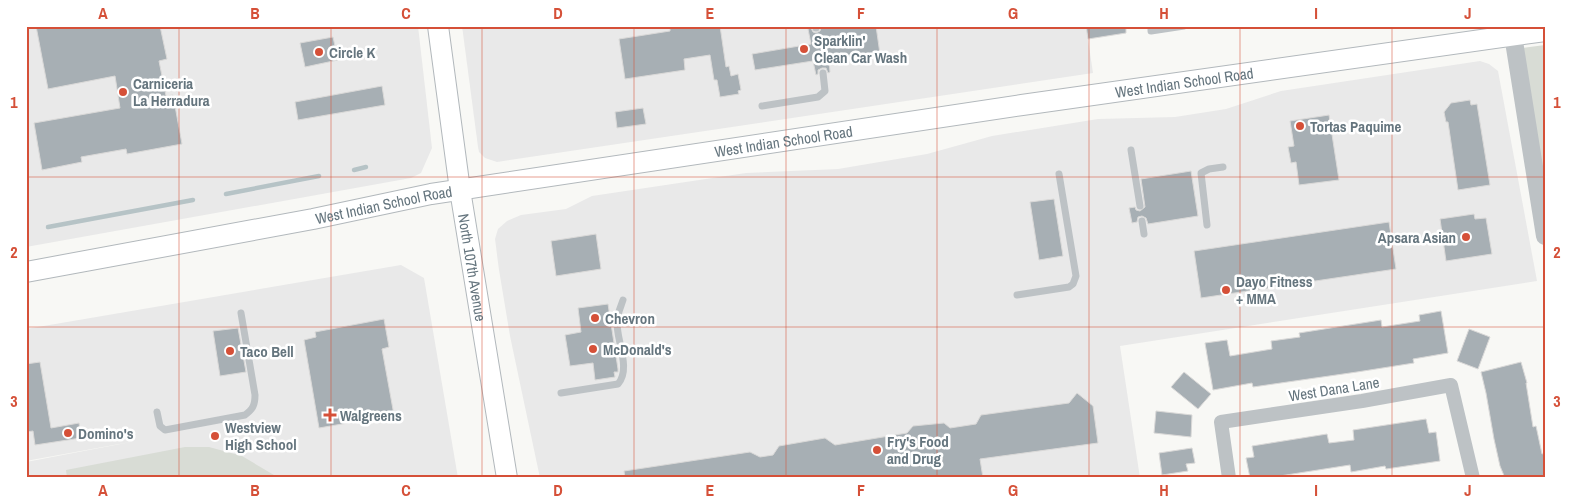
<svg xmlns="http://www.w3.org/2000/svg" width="1571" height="504" viewBox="0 0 1571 504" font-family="'Archivo Narrow',sans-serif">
  <rect width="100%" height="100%" fill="#f8f8f5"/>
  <g fill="#e9e9e9">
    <path d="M26,26H418L432,148L421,173L411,178L26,247Z"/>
    <path d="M462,26H1086L1093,73L497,162L485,158L479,152L478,147Z"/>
    <path d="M1480,61L1489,64L1498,71L1537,281L1120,346L1140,478H540L510,336L499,270L495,239L498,229L507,221L521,215L566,209L592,196L746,173L838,169L927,154L992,136L1098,119L1175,117L1226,109L1281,91Z"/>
    <path d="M401,265L424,278L458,478H26V462L136,441L26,461V329Z"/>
  </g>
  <g fill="#d8dcd5">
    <path d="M1545,45V236L1515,49Z"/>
    <path d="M185,447H209L242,456L279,478H67L66,470Z"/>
  </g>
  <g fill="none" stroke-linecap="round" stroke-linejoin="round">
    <g stroke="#b6c3c6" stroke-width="4.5">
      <path d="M354,170L366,167"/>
      <path d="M226,194L319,176"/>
      <path d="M48,227L193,200"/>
    </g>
  </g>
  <g fill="#a7afb4" stroke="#dad9d8">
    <path d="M36,26H160L167,59L159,61L166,96L173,95L182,144L127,154L126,149L81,157L82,162L42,170L34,123L120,108L115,76L48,89Z"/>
    <path d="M670,26H720L726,67L729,66L731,76L738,74L741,90L738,91L739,94L720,97L717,80H714L710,55L684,59L685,70L625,79L619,39L670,31Z"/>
    <path d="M825,26H876L880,54L829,62L830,72L828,73L826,68H822L818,70V74L816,75L813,61L755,70L752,54L811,44L808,29L811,28L813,32L816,33L820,31L821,27Z"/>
    <path d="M1086,26H1126V33L1088,39Z"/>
    <path d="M333,37L338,60L305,67L300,43Z"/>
    <path d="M382,86L385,105L298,120L295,102Z"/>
    <path d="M1470,100L1471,105L1477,104L1490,185L1458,190L1448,122H1446L1444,112L1451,103Z"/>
    <path d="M643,108L646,124L617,128L615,112Z"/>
    <path d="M1329,115L1339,180L1299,185L1296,162L1291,163L1288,147L1294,146L1290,121Z"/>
    <path d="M1191,171L1198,216L1148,224L1146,218L1142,216L1138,217L1137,222L1132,223L1129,208L1135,207L1136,210L1140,211L1145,207L1141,179Z"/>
    <path d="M1054,199L1063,256L1039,260L1030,202Z"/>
    <path d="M1474,214L1475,219L1486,218L1492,254L1446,261L1440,219Z"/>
    <path d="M1389,222L1396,269L1201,298L1194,251Z"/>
    <path d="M596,234L601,269L556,276L551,241Z"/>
    <path d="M608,304L618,369V372H614L615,377L595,380L593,363L570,366L565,335L581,332L578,308Z"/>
    <path d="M1441,311L1448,353L1413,359L1414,363L1357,372L1253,387L1252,383L1213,390L1205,343L1227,340L1230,356L1272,349L1271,341L1300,337L1299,333L1381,320L1382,327L1420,321L1419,315Z"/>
    <path d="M384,319L389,347L382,349L394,415L319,428L304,340L316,337L315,332Z"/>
    <path d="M238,328L246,372L220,376L213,331Z"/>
    <path d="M1469,329L1490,337L1478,369L1457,361Z"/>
    <path d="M40,362L51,428L79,423L81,438L35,445L33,431L26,432V364Z"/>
    <path d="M1521,362L1527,383H1526L1533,427L1536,426L1542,454L1545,453V478H1505L1500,466L1494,439L1486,393L1481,372Z"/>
    <path d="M1184,372L1211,394L1198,409L1171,387Z"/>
    <path d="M1077,393L1093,406L1098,443L980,459L983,478H625L624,471L750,452L760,457L773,455L779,446L825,438L835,445L907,433L913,426L944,423L950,428L976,424L981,415L1069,403Z"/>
    <path d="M1156,411L1192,415L1191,437L1154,433Z"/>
    <path d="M1426,419L1429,433L1436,432L1440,461L1386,469L1385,466L1351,472L1350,465L1267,478H1250L1246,458L1254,457L1252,446L1327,434L1329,443L1354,440L1353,430Z"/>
    <path d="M1192,448L1195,463L1186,464L1188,471L1162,475L1159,453Z"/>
  </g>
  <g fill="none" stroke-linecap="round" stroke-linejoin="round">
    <g stroke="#b2b8bc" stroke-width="22">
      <g id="secondary">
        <path id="s1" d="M438,26L460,190L507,478"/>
        <path id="s2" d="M26,272L313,219L431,194L1022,105L1545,31"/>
      </g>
    </g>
    <g stroke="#bdc2c5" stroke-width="7">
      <path d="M816,26V28"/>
      <path d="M1151,26V31L1184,26"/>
      <path d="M762,106L818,97L825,91L823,73"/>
      <path d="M1131,150L1140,206"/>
      <path d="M1142,221L1144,234"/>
      <path d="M1207,225L1201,173L1209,169L1223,167"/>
      <path d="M1017,295L1069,287L1073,284L1076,276L1059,174"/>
      <path d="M561,393L618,384C632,368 615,338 617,319C618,313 621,306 623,300"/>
      <path d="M157,412L160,426L165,430L245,415C253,409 255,405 255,395L241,313"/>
    </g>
    <path stroke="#bdc2c5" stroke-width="14" d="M1229,478L1221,422L1362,401L1451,385L1473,478"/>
    <path stroke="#bdc2c5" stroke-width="18" d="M1513,35L1545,236"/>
    <use href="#secondary" stroke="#fff" stroke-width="20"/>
  </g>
  <path fill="none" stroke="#d55038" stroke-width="1" stroke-opacity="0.55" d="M179,26V478M331,26V478M482,26V478M634,26V478M786,26V478M937,26V478M1089,26V478M1240,26V478M1392,26V478M26,177H1545M26,327H1545"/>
  <g fill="#d55038" stroke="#fff" stroke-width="2">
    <circle cx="804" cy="49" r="5"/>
    <circle cx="319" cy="52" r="5"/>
    <circle cx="123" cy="92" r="5"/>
    <circle cx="1300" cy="126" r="5"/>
    <circle cx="1466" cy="237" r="5"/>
    <circle cx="1226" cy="290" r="5"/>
    <circle cx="595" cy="318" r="5"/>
    <circle cx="593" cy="349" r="5"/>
    <circle cx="230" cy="351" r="5"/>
    <path d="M327.5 407.5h5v5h5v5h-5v5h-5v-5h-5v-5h5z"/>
    <circle cx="68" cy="433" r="5"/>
    <circle cx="215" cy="436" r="5"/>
    <circle cx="877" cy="450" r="5"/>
  </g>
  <g text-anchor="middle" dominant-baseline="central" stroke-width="5" stroke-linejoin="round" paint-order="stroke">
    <g font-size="15" font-weight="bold" fill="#65757e" stroke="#fff" text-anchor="start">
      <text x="814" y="40">Sparklin'<tspan x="814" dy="17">Clean Car Wash</tspan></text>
      <text x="329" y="52">Circle K</text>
      <text x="133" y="83">Carniceria<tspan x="133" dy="17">La Herradura</tspan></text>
      <text x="1310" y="126">Tortas Paquime</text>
      <text x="1456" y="237" text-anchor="end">Apsara Asian</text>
      <text x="1236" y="281">Dayo Fitness<tspan x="1236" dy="17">+ MMA</tspan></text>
      <text x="605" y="318">Chevron</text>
      <text x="603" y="349">McDonald's</text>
      <text x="240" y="351">Taco Bell</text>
      <text x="340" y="415">Walgreens</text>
      <text x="225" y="427">Westview<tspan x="225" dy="17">High School</tspan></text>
      <text x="78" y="433">Domino's</text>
      <text x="887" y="441">Fry's Food<tspan x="887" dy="17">and Drug</tspan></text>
    </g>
    <g font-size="15" fill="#65757e" stroke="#fff">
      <text stroke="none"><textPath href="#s2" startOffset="1174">West Indian School Road</textPath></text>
      <text stroke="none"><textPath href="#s2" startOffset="769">West Indian School Road</textPath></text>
      <text stroke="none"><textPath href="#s2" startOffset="364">West Indian School Road</textPath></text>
      <text stroke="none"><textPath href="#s1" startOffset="244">North 107th Avenue</textPath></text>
      <text transform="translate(1334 389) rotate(-9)">West Dana Lane</text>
    </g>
  </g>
  <rect width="1571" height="504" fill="none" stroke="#ffffff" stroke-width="55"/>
  <rect x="28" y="28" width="1516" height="448" fill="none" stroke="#d55038" stroke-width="2"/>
  <g font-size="16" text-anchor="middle" font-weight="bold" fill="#d55038">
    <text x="103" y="19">A</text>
    <text x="255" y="19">B</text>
    <text x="406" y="19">C</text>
    <text x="558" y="19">D</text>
    <text x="710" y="19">E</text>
    <text x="861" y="19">F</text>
    <text x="1013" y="19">G</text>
    <text x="1164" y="19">H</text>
    <text x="1316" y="19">I</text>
    <text x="1468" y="19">J</text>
    <text x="14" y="108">1</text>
    <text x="1557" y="108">1</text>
    <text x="14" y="258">2</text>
    <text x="1557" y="258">2</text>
    <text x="14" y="407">3</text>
    <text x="1557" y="407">3</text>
    <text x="103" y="496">A</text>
    <text x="255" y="496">B</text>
    <text x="406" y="496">C</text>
    <text x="558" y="496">D</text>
    <text x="710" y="496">E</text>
    <text x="861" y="496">F</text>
    <text x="1013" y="496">G</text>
    <text x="1164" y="496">H</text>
    <text x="1316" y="496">I</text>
    <text x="1468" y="496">J</text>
  </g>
</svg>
